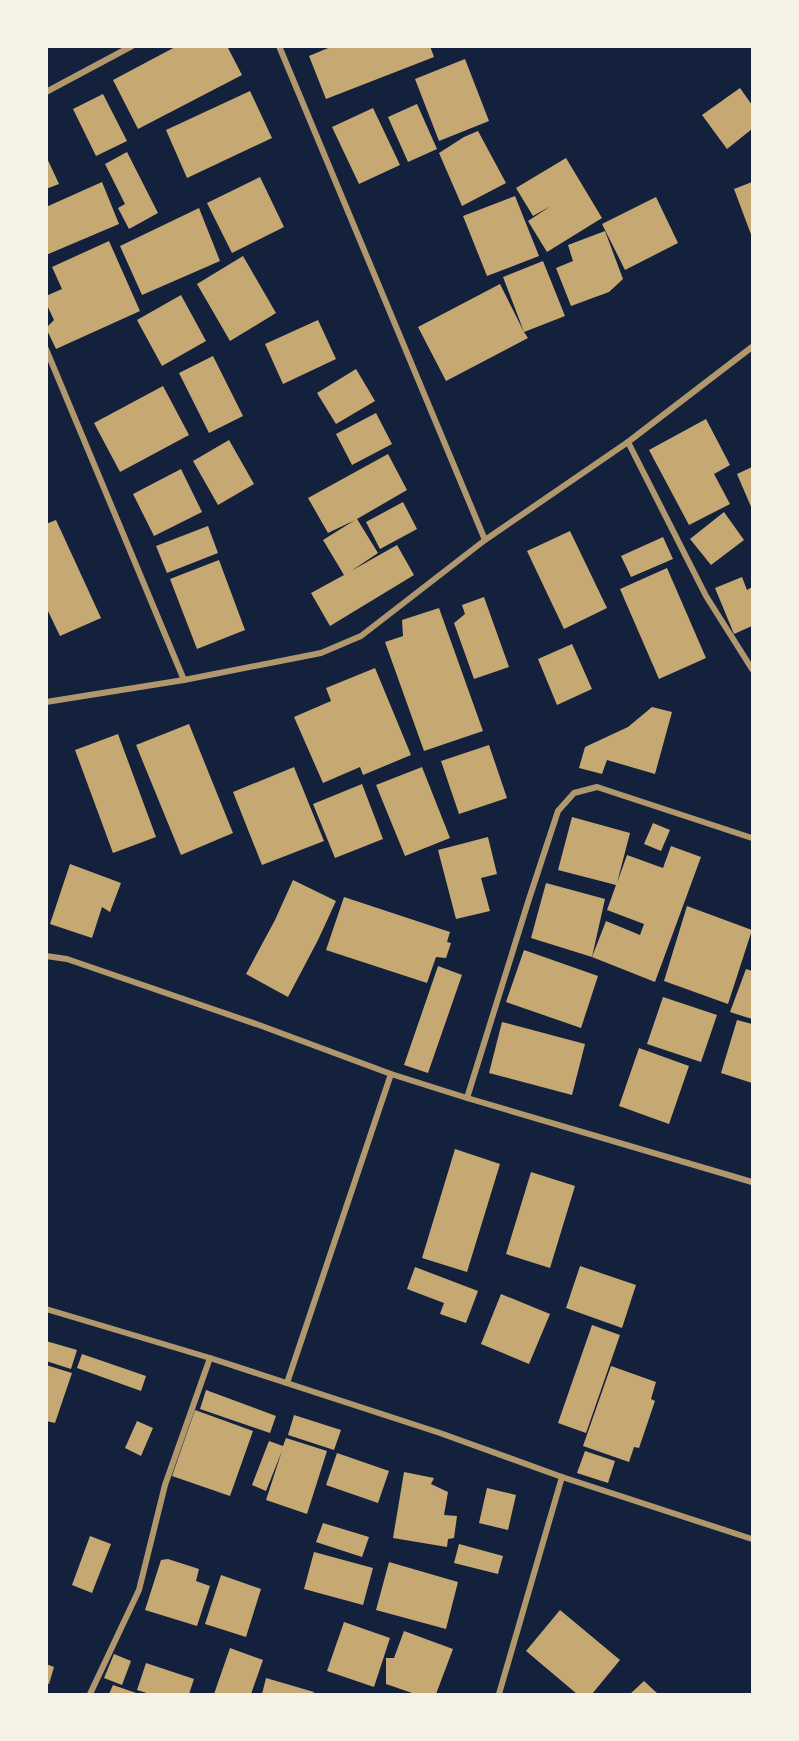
<svg xmlns="http://www.w3.org/2000/svg" width="799" height="1741" viewBox="0 0 799 1741" font-family="Overpass,sans-serif">
  <rect width="100%" height="100%" fill="#14213d"/>
  <g fill="#c6a872">
    <path d="M177,46H227L242,75L138,129L113,80Z"/>
    <path d="M333,46H430L434,57L326,99L309,56Z"/>
    <path d="M465,59L489,121L439,141L415,79Z"/>
    <path d="M740,88L752,105V129L727,149L702,115Z"/>
    <path d="M250,91L272,138L187,178L166,130Z"/>
    <path d="M103,94L127,141L96,156L73,109Z"/>
    <path d="M417,104L437,149L408,162L388,117Z"/>
    <path d="M373,108L400,165L359,184L332,127Z"/>
    <path d="M478,131L506,183L462,206L439,153L464,137Z"/>
    <path d="M127,152L158,213L129,229L118,208L125,204L105,164Z"/>
    <path d="M46,156L59,184L46,189Z"/>
    <path d="M566,158L602,218L547,252L528,221L551,206L533,216L516,188Z"/>
    <path d="M260,177L284,227L232,253L207,203Z"/>
    <path d="M102,182L119,224L46,255V207Z"/>
    <path d="M752,182V237L734,189Z"/>
    <path d="M515,196L539,256L487,276L463,216Z"/>
    <path d="M656,197L678,243L625,270L602,224Z"/>
    <path d="M199,208L220,261L142,295L120,246Z"/>
    <path d="M605,231L623,279L609,292L571,306L556,268L573,261L568,245Z"/>
    <path d="M109,241L140,311L56,349L46,328L54,320L46,303V296L62,289L52,267Z"/>
    <path d="M243,256L276,313L230,341L197,284Z"/>
    <path d="M543,261L565,316L524,332L528,338L446,381L418,327L500,284L524,332L503,277Z"/>
    <path d="M181,295L206,341L162,366L137,320Z"/>
    <path d="M318,320L336,359L283,384L265,344Z"/>
    <path d="M213,356L243,416L209,433L179,373Z"/>
    <path d="M356,369L375,401L336,424L317,393Z"/>
    <path d="M163,386L189,435L120,472L94,423Z"/>
    <path d="M376,413L392,444L352,465L336,434Z"/>
    <path d="M706,419L730,465L714,474L730,504L689,525L649,450Z"/>
    <path d="M229,440L254,484L218,505L193,461Z"/>
    <path d="M388,454L407,490L357,519L378,553L351,571L397,545L414,575L330,626L311,593L344,575L323,540L355,520L328,533L308,498Z"/>
    <path d="M752,467V509L737,474Z"/>
    <path d="M181,469L202,512L154,536L133,494Z"/>
    <path d="M403,502L417,529L380,549L366,522Z"/>
    <path d="M724,512L744,540L711,565L690,539Z"/>
    <path d="M56,520L101,618L60,636L46,607V524Z"/>
    <path d="M208,526L218,553L167,573L156,546Z"/>
    <path d="M570,531L607,608L564,629L527,551Z"/>
    <path d="M663,537L673,559L631,577L621,556Z"/>
    <path d="M219,560L245,630L197,649L170,579Z"/>
    <path d="M667,568L706,658L659,679L620,589Z"/>
    <path d="M742,577L747,590L752,587V626L734,634L715,588Z"/>
    <path d="M484,597L509,667L474,679L454,623L465,614L462,605Z"/>
    <path d="M439,608L483,731L424,751L385,642L403,636L402,620Z"/>
    <path d="M572,644L592,689L557,705L538,659Z"/>
    <path d="M375,668L411,755L363,775L360,767L323,783L294,717L331,701L326,688Z"/>
    <path d="M652,707L672,712L655,774L607,760L602,774L579,768L585,747L628,727Z"/>
    <path d="M189,724L233,833L181,855L136,745Z"/>
    <path d="M118,734L156,837L113,853L75,750Z"/>
    <path d="M489,745L507,798L459,814L441,761Z"/>
    <path d="M294,767L324,841L262,865L233,792Z"/>
    <path d="M422,767L450,838L405,856L376,785Z"/>
    <path d="M362,784L383,839L335,858L313,804Z"/>
    <path d="M572,817L630,833L617,883L627,855L663,868L671,846L701,857L655,982L592,957L606,921L640,935L644,924L607,910L616,885L558,870Z"/>
    <path d="M653,823L670,830L661,851L644,844Z"/>
    <path d="M488,837L497,874L481,878L490,911L456,919L438,850Z"/>
    <path d="M70,864L121,883L110,912L102,907L92,938L50,924Z"/>
    <path d="M293,880L336,901L318,940L288,997L246,974L275,920Z"/>
    <path d="M546,883L605,899L592,957L531,938Z"/>
    <path d="M344,897L450,932L447,942L451,943L446,958L436,957L427,983L326,950Z"/>
    <path d="M687,906L752,930L728,1004L664,981Z"/>
    <path d="M524,950L598,976L581,1028L506,1002Z"/>
    <path d="M438,966L462,975L428,1073L404,1065Z"/>
    <path d="M746,969L752,971V1019L730,1012Z"/>
    <path d="M663,997L717,1015L701,1062L647,1044Z"/>
    <path d="M737,1020L752,1024V1083L721,1073Z"/>
    <path d="M502,1022L585,1044L572,1095L489,1073Z"/>
    <path d="M639,1048L689,1066L669,1124L619,1106Z"/>
    <path d="M455,1149L500,1164L467,1272L422,1258Z"/>
    <path d="M531,1172L575,1186L550,1268L506,1254Z"/>
    <path d="M580,1266L636,1285L622,1328L566,1308Z"/>
    <path d="M415,1267L478,1291L466,1323L440,1314L444,1303L407,1289Z"/>
    <path d="M501,1294L550,1314L529,1364L481,1344Z"/>
    <path d="M592,1325L620,1335L586,1433L558,1423Z"/>
    <path d="M46,1341L77,1350L71,1369L46,1361Z"/>
    <path d="M82,1354L146,1376L141,1391L77,1368Z"/>
    <path d="M46,1365L72,1373L55,1423L46,1421Z"/>
    <path d="M611,1366L656,1382L651,1399L655,1401L639,1448L634,1447L629,1462L583,1446Z"/>
    <path d="M206,1390L276,1416L270,1433L200,1409Z"/>
    <path d="M195,1410L253,1431L230,1496L172,1476Z"/>
    <path d="M294,1415L341,1430L334,1450L288,1435Z"/>
    <path d="M137,1421L153,1428L141,1456L125,1448Z"/>
    <path d="M286,1438L327,1451L307,1514L266,1500L282,1451L266,1491L252,1485L269,1441L283,1446Z"/>
    <path d="M585,1451L615,1461L608,1483L577,1473Z"/>
    <path d="M337,1453L389,1471L378,1503L326,1485Z"/>
    <path d="M404,1472L434,1478L431,1484L448,1492L444,1515L457,1516L454,1538L448,1539L447,1547L393,1538Z"/>
    <path d="M487,1488L516,1495L508,1530L479,1523Z"/>
    <path d="M323,1523L369,1537L362,1557L316,1542Z"/>
    <path d="M90,1536L111,1544L92,1593L72,1585Z"/>
    <path d="M459,1544L503,1556L498,1574L454,1563Z"/>
    <path d="M314,1552L373,1568L363,1605L304,1589Z"/>
    <path d="M168,1559L199,1569L196,1581L210,1586L197,1626L145,1610L161,1560Z"/>
    <path d="M389,1562L458,1582L446,1629L376,1610Z"/>
    <path d="M221,1575L261,1589L246,1637L205,1624Z"/>
    <path d="M560,1610L620,1660L592,1694H577L526,1651Z"/>
    <path d="M344,1622L390,1638L374,1687L327,1671Z"/>
    <path d="M404,1631L453,1649L436,1694H415L386,1684V1658H394Z"/>
    <path d="M230,1648L263,1660L251,1694H214Z"/>
    <path d="M114,1654L131,1661L122,1685L104,1678Z"/>
    <path d="M146,1663L194,1679L189,1694H150L137,1690Z"/>
    <path d="M46,1664L54,1667L49,1684L46,1683Z"/>
    <path d="M266,1678L314,1692L313,1694H262Z"/>
    <path d="M644,1681L658,1694H630Z"/>
    <path d="M113,1685L139,1694H109Z"/>
  </g>
  <g fill="none" stroke-linecap="round" stroke-linejoin="round">
    <g stroke="#b1986c" stroke-width="6">
      <path d="M279,46L485,540"/>
      <path d="M46,92L132,46"/>
      <path d="M46,349L184,680"/>
      <path d="M628,442L706,596L752,669"/>
      <path d="M46,702L184,680L321,653L361,636L485,540L628,442L752,347"/>
      <path d="M46,956L67,959L259,1025L391,1074L467,1098L752,1182"/>
      <path d="M467,1098L529,899L558,811L574,793L597,787L752,838"/>
      <path d="M46,1309L210,1358L440,1433L562,1477L752,1539"/>
      <path d="M287,1383L391,1074"/>
      <path d="M90,1694L139,1590L165,1485L210,1358"/>
      <path d="M499,1694L562,1477"/>
    </g>
  </g>
  <rect width="799" height="1741" fill="none" stroke="#f6f1e7" stroke-width="96"/>
</svg>
